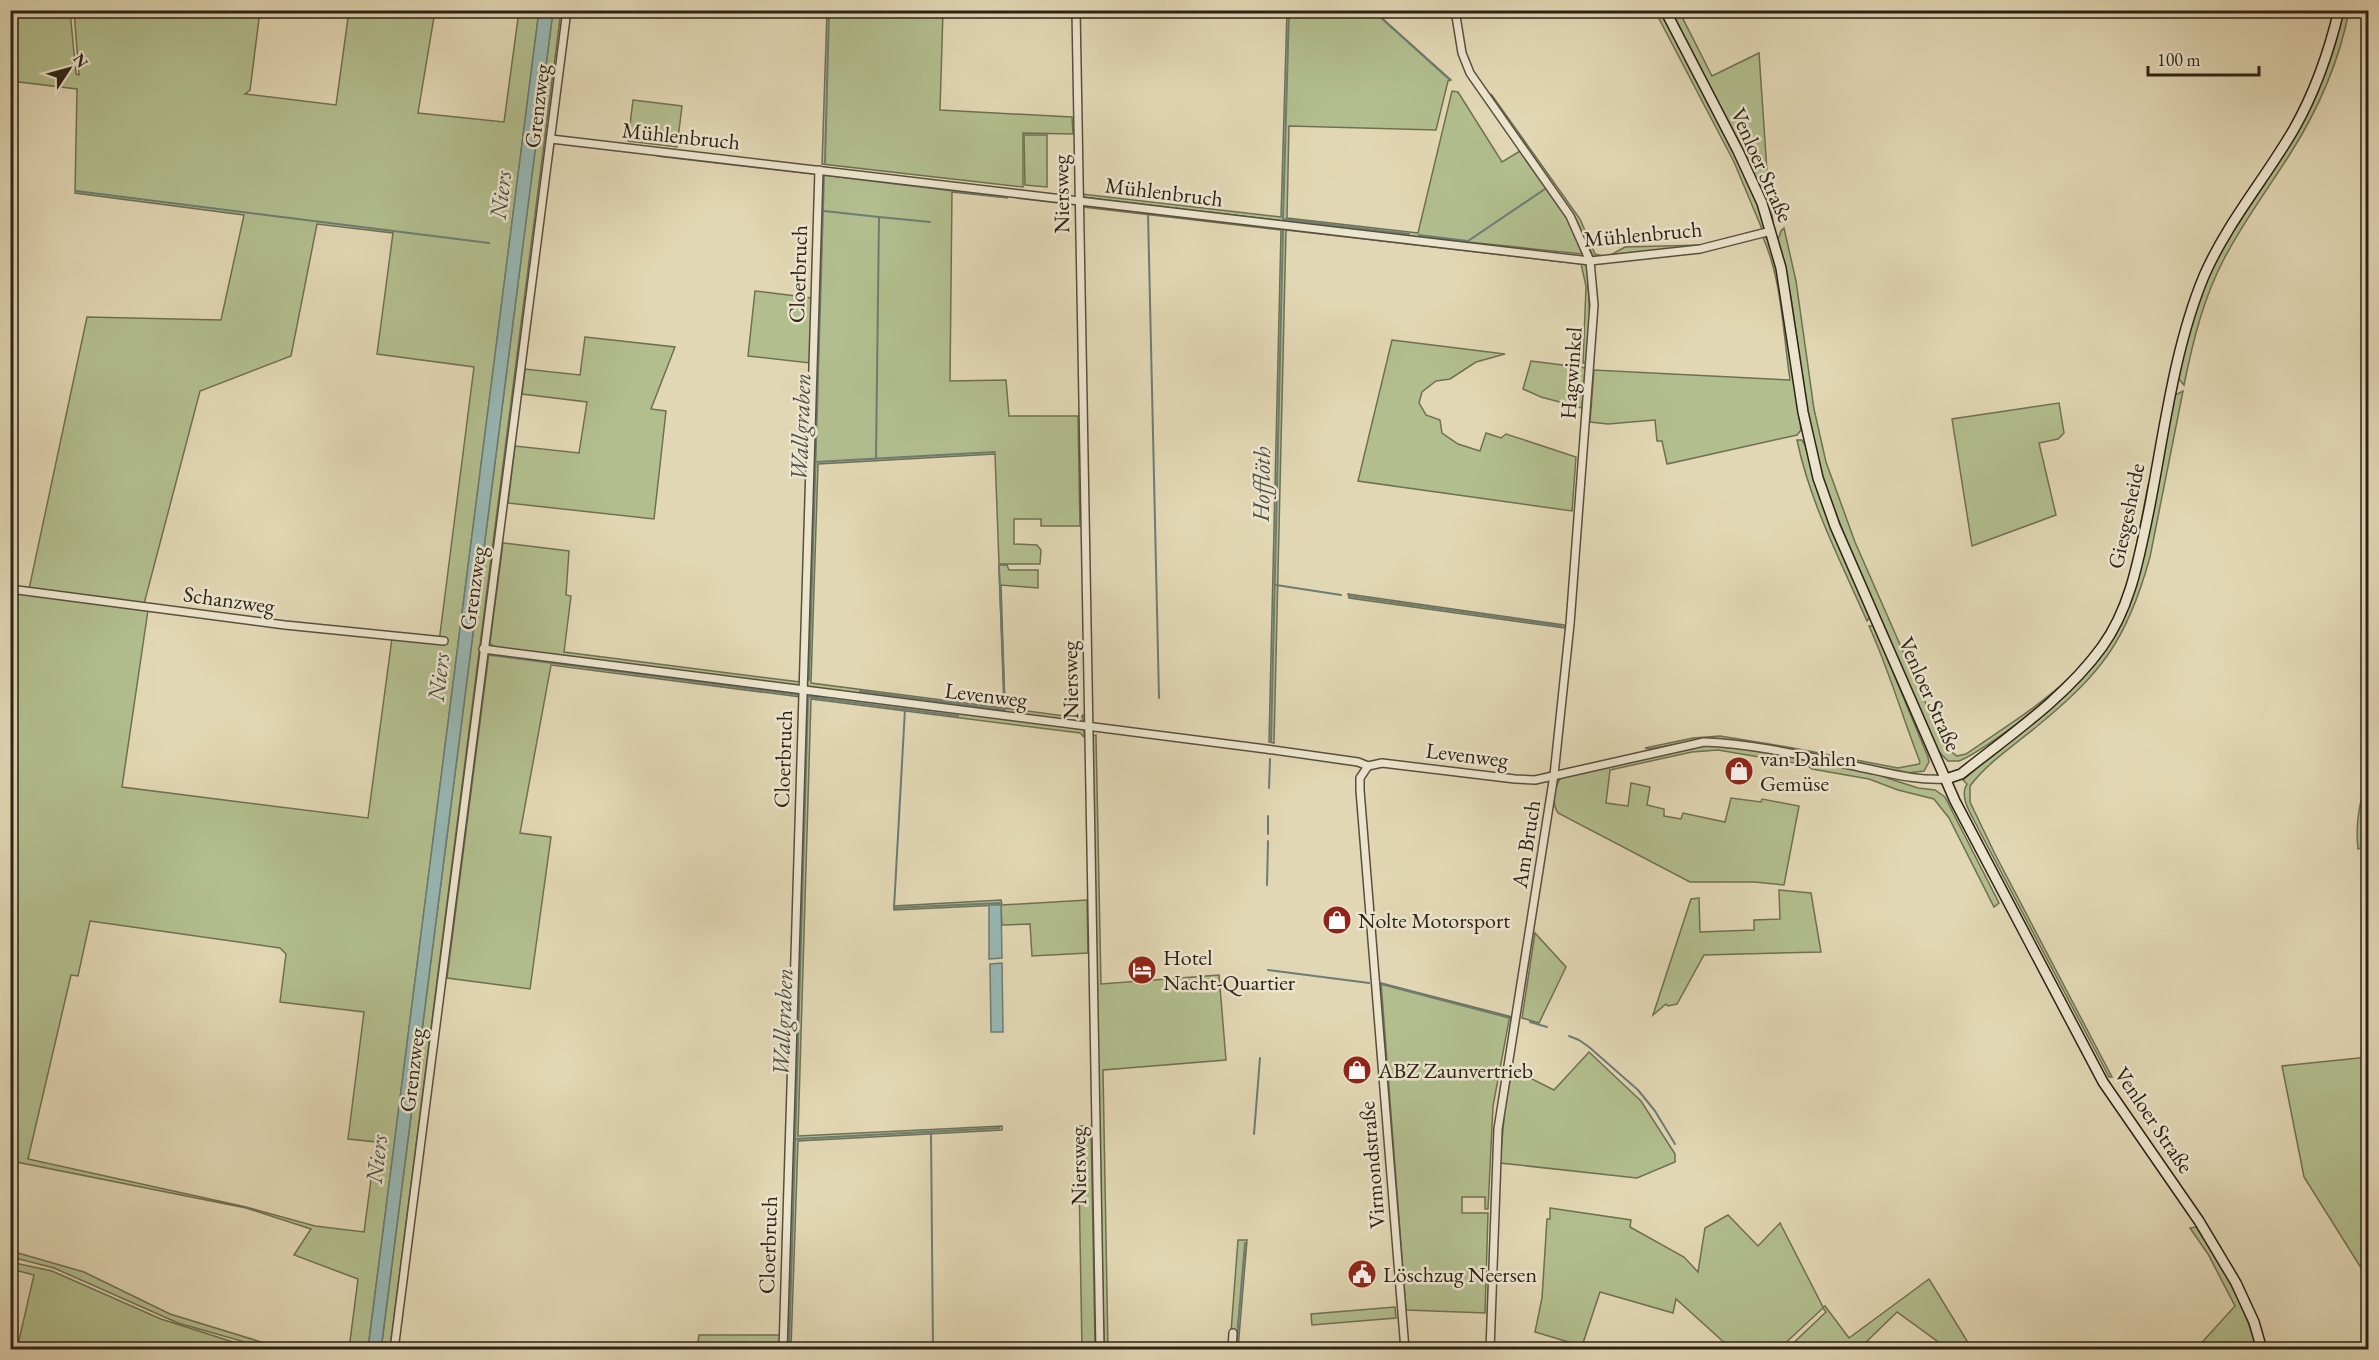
<svg xmlns="http://www.w3.org/2000/svg" width="2379" height="1360" viewBox="0 0 2379 1360" font-family="'EB Garamond',serif">
  <rect width="100%" height="100%" fill="#e2d7b4"/>
  <filter id="stains"><feTurbulence type="fractalNoise" baseFrequency=".00333" numOctaves="4"/><feColorMatrix values="0 0 0 0 .2 0 0 0 0 .09 0 0 0 0 .02 0 0 0 .5 -.17"/></filter>
  <radialGradient id="worn" r=".72"><stop offset=".6" stop-color="#630" stop-opacity="0"/><stop offset="1" stop-color="#630" stop-opacity=".3"/></radialGradient>
  <g fill="#b2be8e" stroke="#6f7052" stroke-width="1.5" fill-rule="evenodd">
    <path d="M11,11H70L76,74L79,75L74,11H260L250,90L245,94L336,105L349,11H435L418,113L504,122L519,11H539L368,1349H349L358,1279L294,1255L311,1229L246,1208L16,1162L11,1194V592L148,610L122,787L368,818L392,638L439,642L474,367L377,354L393,233L317,224L291,356L200,391L144,604L29,589L87,317L221,320L244,215L75,193L77,89L11,81ZM90,921L280,948L286,954L280,1002L364,1012L348,1139L376,1142L364,1232L315,1226L246,1207L28,1159L71,975L78,976Z"/>
    <path d="M553,11H561L390,1349L381,1350Z"/>
    <path d="M827,11H943L940,110L1072,117L1073,134L1023,133V187L822,164Z"/>
    <path d="M1287,11H1378L1379,15L1401,11L1382,18L1451,80L1448,81L1436,130L1289,126L1287,218L1418,233L1452,91L1458,92L1502,162L1520,151L1571,224L1582,254L1411,236L1082,197V194L1281,217Z"/>
    <path d="M1655,11H1660C1697,81 1737,151 1765,225L1764,230L1736,239L1679,250H1655L1599,258L1593,256L1576,219L1494,102L1491,94L1580,219L1595,254L1607,257L1625,247L1702,245L1762,229L1734,162Z"/>
    <path d="M1670,11H1679L1712,76L1759,53L1768,186C1771,199 1772,211 1773,223L1759,187Z"/>
    <path d="M2343,11H2349C2339,62 2318,110 2290,154C2268,189 2243,222 2224,259C2203,299 2193,341 2184,385L2178,378C2186,341 2195,304 2211,269C2252,181 2327,109 2343,11Z"/>
    <path d="M633,100L682,106L677,147L628,141Z"/>
    <path d="M1024,135H1047V187L1025,185Z"/>
    <path d="M822,173L1006,195L1007,198L952,192L950,381L1006,380L1009,416H1078L1080,526H1041V519H1014V544L1037,545L1041,550L1040,564H999L995,454L818,464L811,683L1004,708L999,565H1007L1009,570H1038V588L1001,585L1005,708L1080,718L1083,715V724L811,689L807,687Z"/>
    <path d="M1086,203L1585,263L1587,266L1590,320L1586,363H1583L1586,286L1581,264L1286,230L1274,743L1269,742L1281,230L1082,207Z"/>
    <path d="M1784,228L1796,281L1814,409L1826,462L1855,542L1945,747L1957,756L1966,754C2029,710 2094,676 2122,598C2135,562 2140,524 2148,486L2149,488C2142,524 2136,561 2125,596C2107,649 2062,693 2017,724C1999,736 1980,752 1959,761H1948L1939,752L1849,548L1822,476L1811,435L1791,298L1778,240L1781,231Z"/>
    <path d="M1762,235L1769,240L1778,277L1801,430L1797,435L1667,464L1662,441H1657L1655,420L1608,424L1590,422L1594,370L1790,380C1783,333 1782,279 1762,235Z"/>
    <path d="M755,291L812,298L810,363L748,356Z"/>
    <path d="M585,337L675,347L651,409L666,411L654,519L508,503L515,446L579,453L587,402L522,394L525,369L580,375Z"/>
    <path d="M1392,340L1505,354L1476,362L1450,379L1436,381L1422,392L1419,403L1426,415L1440,420L1442,433L1458,444L1480,451L1486,433L1501,438L1506,434L1576,457L1572,511L1358,481Z"/>
    <path d="M1531,361L1586,368L1582,408L1541,397L1523,389Z"/>
    <path d="M2183,391L2150,557C2127,641 2101,674 2035,728C2013,746 1986,764 1970,786V802L1995,854L2112,1077H2109L2096,1052L1979,830C1973,817 1958,797 1967,784L1963,780L2078,682L2099,659L2119,627L2165,444L2175,395Z"/>
    <path d="M2059,403L2064,433L2058,439L2039,443L2056,515L1972,546L1952,419Z"/>
    <path d="M1797,440H1802L1805,445L1825,513L1870,617L1867,621C1841,562 1810,503 1797,440Z"/>
    <path d="M503,543L569,551L566,595L571,596L564,652L800,682V687L496,649L490,643Z"/>
    <path d="M1348,594L1564,625V628L1349,598Z"/>
    <path d="M1869,626H1874L1928,757L1929,762L1924,771L1907,773L1713,738L1649,749L1645,748L1693,738L1720,736L1793,748L1898,768L1919,764L1920,762C1902,716 1889,670 1869,626Z"/>
    <path d="M489,653L800,693V697L551,665L520,833L551,837L530,989L447,978Z"/>
    <path d="M811,696L858,699L1084,729V737L1080,733L811,699L798,1136L1002,1126V1130L798,1141L791,1349L787,1350L806,698Z"/>
    <path d="M1096,735L1101,984L1219,975L1226,1060L1103,1070L1108,1350L1104,1349L1092,736Z"/>
    <path d="M1703,745L1754,750L1878,775L1918,788L1935,790L1945,797L1999,903L1994,907L1949,818L1934,799L1898,790L1869,779L1812,769L1807,765L1718,750L1692,752L1610,770L1606,803L1628,806L1631,783L1650,787L1647,805L1664,809V816L1681,819L1683,813L1725,822L1731,798L1761,802L1762,799L1799,806L1784,885L1754,882H1690L1558,813C1551,802 1554,787 1562,776Z"/>
    <path d="M2368,776V845L2358,849C2355,822 2360,801 2368,776Z"/>
    <path d="M1779,890L1811,893L1821,952L1704,955L1677,1004L1668,1006L1666,1004L1653,1015L1691,899L1699,898L1700,932L1754,930V920L1780,919Z"/>
    <path d="M1001,900L1002,905L1087,900L1088,953L1032,956L1030,924L1002,925L1001,905L894,910V906Z"/>
    <path d="M1535,933L1566,967L1539,1023L1522,1018Z"/>
    <path d="M1381,983L1512,1017L1509,1020L1493,1106L1488,1209H1485V1197H1462V1213H1488L1485,1313L1406,1310Z"/>
    <path d="M1589,1052L1641,1101L1675,1154V1162L1637,1178L1500,1163L1505,1107L1512,1069L1554,1090Z"/>
    <path d="M2368,1057V1279L2304,1177L2282,1066Z"/>
    <path d="M1078,1126H1091L1095,1347L1082,1348Z"/>
    <path d="M1550,1208L1631,1220L1630,1227L1684,1257L1698,1272L1705,1228L1728,1215L1758,1246L1780,1223L1823,1307L1825,1306L1849,1338L1929,1279L1972,1349H1945V1347L1897,1312L1859,1349H1787L1826,1312L1823,1308L1779,1349H1725L1728,1346L1676,1299L1673,1313L1600,1292L1582,1346L1535,1332L1542,1298L1547,1219H1550Z"/>
    <path d="M2196,1227C2222,1266 2244,1304 2257,1349H2196L2235,1306L2208,1254L2190,1228Z"/>
    <path d="M1238,1240H1247L1238,1349H1235L1236,1332H1231Z"/>
    <path d="M11,1251L84,1272L170,1314L284,1349H269L178,1323L54,1268L11,1257Z"/>
    <path d="M10,1262L52,1271L161,1319L255,1349H17L34,1275L11,1269Z"/>
    <path d="M1395,1307L1396,1318L1312,1325L1311,1314Z"/>
    <path d="M699,1335H780V1349H697Z"/>
  </g>
  <g fill="#97b8b5" stroke="#6c7c76" stroke-width="1.5">
    <path d="M539,11H553L381,1349H368Z"/>
    <path d="M989,905H1001L1002,958L989,959Z"/>
    <path d="M1002,963L1003,1032H991L990,964Z"/>
  </g>
  <g fill="none" stroke-linecap="round" stroke-linejoin="round">
    <g stroke="#6c7c76" stroke-width="2">
      <path d="M1289,10L1283,219L1409,234"/>
      <path d="M1326,10L1379,16L1449,79"/>
      <path d="M1380,16L1397,10"/>
      <path d="M658,156L815,174"/>
      <path d="M825,163L829,10"/>
      <path d="M825,175L1004,197"/>
      <path d="M76,191L489,243"/>
      <path d="M824,211L879,217L876,458"/>
      <path d="M879,217L930,222"/>
      <path d="M1419,235L1468,241L1545,189"/>
      <path d="M815,462L995,452"/>
      <path d="M1276,585L1341,595"/>
      <path d="M1349,596L1561,626"/>
      <path d="M490,655L799,695"/>
      <path d="M809,680L824,174"/>
      <path d="M860,691L1005,710L999,566"/>
      <path d="M809,697L958,716"/>
      <path d="M1159,698L1148,213L1283,229L1271,741"/>
      <path d="M905,709L894,908L1000,903"/>
      <path d="M1269,788L1270,759"/>
      <path d="M1268,834V816"/>
      <path d="M1267,885L1268,841"/>
      <path d="M1268,970L1369,983"/>
      <path d="M1381,984L1510,1018"/>
      <path d="M1530,1022L1547,1027"/>
      <path d="M1569,1036L1579,1040L1589,1047L1638,1090L1655,1111L1675,1144"/>
      <path d="M931,1132L933,1350"/>
      <path d="M1254,1134L1260,1058"/>
      <path d="M796,1139L999,1128"/>
      <path d="M789,1350L808,696"/>
      <path d="M1236,1350L1245,1243"/>
    </g>
    <g stroke="#5a4f3e" stroke-width="10">
      <g id="street">
        <path d="M1076,10L1100,1350"/>
        <path d="M1455,10L1462,53L1470,73L1570,216L1590,261L1594,305L1570,624L1554,775L1498,1129L1490,1350"/>
        <path d="M551,139L1590,261L1700,249L1771,231"/>
        <path d="M10,589L285,625L444,641"/>
        <path d="M483,649L1266,749L1358,762L1368,766L1382,763L1515,779L1535,780L1704,742C1756,744 1809,757 1859,767C1889,773 1916,781 1946,779"/>
        <path d="M1368,766L1360,778V790L1405,1350"/>
        <path d="M394,1350L567,10"/>
        <path d="M783,1350L819,170"/>
        <path d="M1232,1350L1233,1333"/>
      </g>
    </g>
    <g stroke="#2c2217" stroke-width="12">
      <g id="secondary">
        <path d="M1665,10L1738,151L1762,203L1781,268L1803,412L1818,478L1835,526L1955,801L2103,1082L2199,1221L2236,1283L2254,1322L2262,1350"/>
        <path d="M1946,779L1961,774C2010,735 2065,698 2102,647C2131,607 2139,557 2149,510C2164,434 2174,348 2204,276C2227,223 2265,179 2294,129C2315,92 2329,52 2339,10"/>
        <path d="M2362,1350L2368,1341"/>
      </g>
    </g>
    <use href="#street" stroke="#ece5ce" stroke-width="7"/>
    <use href="#secondary" stroke="#ece5ce" stroke-width="9"/>
  </g>
  <defs>
    <g id="shop-disc" transform="scale(1.5)"><circle r="9.5" fill="#8f2418" stroke="#ece5ce"/><path d="M-5-2.5h2.3a2.7 3.5 0 0 1 5.4 0H5L5.5 6h-11ZM-1.5-2.5h3a1.5 2.3 0 0 0-3 0Z" fill="#fff"/></g>
    <g id="hotel-disc" transform="scale(1.5)"><circle r="9.5" fill="#8f2418" stroke="#ece5ce"/><path d="M-6-4.5h1.5V1H6V5H4.5V3h-9V5H-6ZM-4 0a1.8 1.8 0 1 1 3.6 0ZM.5 0V-2.5h3Q6-2.5 6 0Z" fill="#fff"/></g>
    <g id="civic-disc" transform="scale(1.5)"><circle r="9.5" fill="#8f2418" stroke="#ece5ce"/><path d="M-.6-6.5H3V-4.5H.6V-3L4-1V1h2V6H-6V1h2V-1L-.6-3ZM-1.2 2.5V6h2.4V2.5Z" fill="#fff"/></g>
  </defs>
  <g fill-rule="evenodd">
    <use href="#shop-disc" x="1739" y="771"/>
    <use href="#shop-disc" x="1337" y="920"/>
    <use href="#hotel-disc" x="1142" y="970"/>
    <use href="#shop-disc" x="1357" y="1070"/>
    <use href="#civic-disc" x="1362" y="1274"/>
  </g>
  <g text-anchor="middle" dominant-baseline="central" stroke-width="5" stroke-linejoin="round" paint-order="stroke">
    <g font-size="22" fill="#2c2217" stroke="#ece5ce">
      <text transform="translate(537 106) rotate(-83)">Grenzweg</text>
      <text transform="translate(681 136) rotate(6)">Mühlenbruch</text>
      <text transform="translate(1762 165) rotate(66)">Venloer Straße</text>
      <text transform="translate(1164 192) rotate(7)">Mühlenbruch</text>
      <text transform="translate(1061 194) rotate(-91)">Niersweg</text>
      <text transform="translate(1643 234) rotate(-5)">Mühlenbruch</text>
      <text transform="translate(798 274) rotate(-88)">Cloerbruch</text>
      <text transform="translate(1571 373) rotate(-86)">Hagwinkel</text>
      <text transform="translate(2126 516) rotate(-78)">Giesgesheide</text>
      <text transform="translate(473 588) rotate(-82)">Grenzweg</text>
      <text transform="translate(229 600) rotate(8)">Schanzweg</text>
      <text transform="translate(1070 680) rotate(-91)">Niersweg</text>
      <text transform="translate(1930 694) rotate(66)">Venloer Straße</text>
      <text transform="translate(986 695) rotate(7)">Levenweg</text>
      <text transform="translate(1467 755) rotate(7)">Levenweg</text>
      <text transform="translate(783 759) rotate(-88)">Cloerbruch</text>
      <text transform="translate(1526 844) rotate(-81)">Am Bruch</text>
      <text transform="translate(412 1070) rotate(-83)">Grenzweg</text>
      <text transform="translate(2154 1120) rotate(56)">Venloer Straße</text>
      <text transform="translate(1372 1165) rotate(-95)">Virmondstraße</text>
      <text transform="translate(1078 1166) rotate(-91)">Niersweg</text>
      <text transform="translate(768 1245) rotate(-88)">Cloerbruch</text>
    </g>
    <g font-size="22" fill="#2c2217" stroke="#ece5ce" text-anchor="start">
      <text x="1760" y="758">van Dahlen<tspan x="1760" dy="25">Gemüse</tspan></text>
      <text x="1358" y="920">Nolte Motorsport</text>
      <text x="1163" y="957">Hotel<tspan x="1163" dy="25">Nacht-Quartier</tspan></text>
      <text x="1378" y="1070">ABZ Zaunvertrieb</text>
      <text x="1383" y="1274">Löschzug Neersen</text>
    </g>
    <g font-size="24" font-style="italic" fill="#4c4f46" stroke="#ece5ce">
      <text transform="translate(500 195) rotate(-83)">Niers</text>
      <text transform="translate(800 427) rotate(-88)">Wallgraben</text>
      <text transform="translate(1261 484) rotate(-89)">Hofflöth</text>
      <text transform="translate(438 677) rotate(-83)">Niers</text>
      <text transform="translate(782 1022) rotate(-88)">Wallgraben</text>
      <text transform="translate(376 1159) rotate(-83)">Niers</text>
    </g>
  </g>
  <rect width="2379" height="1360" fill="none" stroke="#e2d7b4" stroke-width="36"/>
  <rect x="12" y="12" width="2355" height="1336" fill="none" stroke="#2c2217" stroke-width="3"/>
  <rect x="18" y="18" width="2343" height="1324" fill="none" stroke="#2c2217" stroke-width="1.5"/>
  <g transform="translate(69 69) rotate(54)" stroke="#ece5ce" stroke-width="4.5" paint-order="stroke">
  <path d="M0-4.5L10 22L0 15L-10 22Z" fill="#2c2217"/>
  <text y="-9" font-size="16" font-weight="bold" text-anchor="middle" fill="#2c2217">N</text>
  </g>
  <path d="M2148 66v9h111v-9" fill="none" stroke="#2c2217" stroke-width="3"/>
  <text x="2157" y="66" font-size="18" fill="#2c2217" stroke="#ece5ce" stroke-width="4.5" paint-order="stroke">100 m</text>
  <rect width="100%" height="100%" filter="url(#stains)"/>
  <rect width="100%" height="100%" fill="url(#worn)"/>
</svg>
